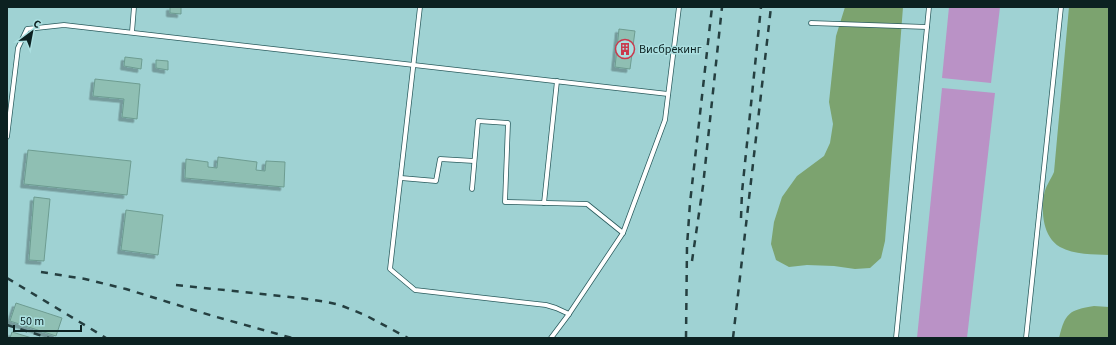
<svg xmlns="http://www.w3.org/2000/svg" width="1116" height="345" viewBox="0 0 1116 345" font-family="'Source Sans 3',sans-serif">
  <defs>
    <filter id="shadow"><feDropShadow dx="-3.5" dy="3.5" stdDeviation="0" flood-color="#0004"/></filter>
  </defs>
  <rect width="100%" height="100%" fill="#9fd2d3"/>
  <g fill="#7ca36f">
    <path d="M845,7H903L885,241L881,258L870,268L855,269L834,266L807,265L789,267L776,260L771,244L774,222L782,197L797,176L824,156L830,143L833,124L829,102L836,36Z"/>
    <path d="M1069,7H1109V255C1094,254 1074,255 1060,247C1043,237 1041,212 1044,195C1045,187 1051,179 1054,172Z"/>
    <path d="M1094,306L1109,307V338H1059C1065,313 1069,310 1094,306Z"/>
  </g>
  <g fill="#ba92c6">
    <path d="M949,7H1000L991,83L942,78Z"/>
    <path d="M942,88L995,93L967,338H917Z"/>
  </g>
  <g fill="#8fbfb3" stroke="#6d9c91" filter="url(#shadow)">
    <path d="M170,7H181V14L170,13Z"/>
    <path d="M619,29L635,31L630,69L615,67Z"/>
    <path d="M125,57L142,59L141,69L124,66Z"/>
    <path d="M156,60L168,61V70L156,68Z"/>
    <path d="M95,79L140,84L137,119L122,117L124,99L93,96Z"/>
    <path d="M28,150L131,161L127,195L24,184Z"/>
    <path d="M218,157L257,162L256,170L265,171L266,161L285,162L284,187L185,178L186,159L208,162V167L217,168Z"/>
    <path d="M34,197L50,199L44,261L29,260Z"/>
    <path d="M126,210L163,215L158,255L121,250Z"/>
    <path d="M16,303L62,318L56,336L10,321Z"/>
    <path d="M12,332L32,338H10Z"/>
  </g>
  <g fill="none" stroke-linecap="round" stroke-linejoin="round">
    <g stroke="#2a5b5d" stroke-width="5.5">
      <g id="service">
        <path d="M420,7L390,269L415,290L546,305L556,308L569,314"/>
        <path d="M811,23L927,27"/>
        <path d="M132,32L134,7"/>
        <path d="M7,137L18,48L27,29L64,25L668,94"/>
        <path d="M401,178L436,181L440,159L474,161"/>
        <path d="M472,189L478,121L508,123L505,202L587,204L623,233"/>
        <path d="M544,203L557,81"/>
        <path d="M551,338L569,314L623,233L665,120L679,7"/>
        <path d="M896,338L929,7"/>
        <path d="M1026,338L1061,7"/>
      </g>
    </g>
    <use href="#service" stroke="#fff" stroke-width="4"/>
    <g stroke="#253f40" stroke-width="2.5" stroke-dasharray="7 7" stroke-linecap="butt">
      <path d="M741,218L742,192L761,7"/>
      <path d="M692,261L703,186L722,7"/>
      <path d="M41,272L85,279L126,289L213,316L292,338"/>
      <path d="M7,278L106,338"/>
      <path d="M176,285L300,298L327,302L340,305L365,315L408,338"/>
      <path d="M7,325L49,338"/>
      <path d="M686,338L687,246L690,203L712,7"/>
      <path d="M733,338L771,7"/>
    </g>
  </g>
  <defs>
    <g id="building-ring" transform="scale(1)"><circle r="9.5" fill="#abdfe0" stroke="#ca394c" stroke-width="1.5"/><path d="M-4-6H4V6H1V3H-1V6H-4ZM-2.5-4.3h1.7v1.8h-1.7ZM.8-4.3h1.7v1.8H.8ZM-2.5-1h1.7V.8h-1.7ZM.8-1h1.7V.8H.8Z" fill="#ca394c"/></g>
  </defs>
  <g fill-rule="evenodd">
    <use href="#building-ring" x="625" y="49"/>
  </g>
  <g text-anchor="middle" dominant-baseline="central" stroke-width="3" stroke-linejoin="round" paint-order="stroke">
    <g font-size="12" fill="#0c2121" stroke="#abdfe0" text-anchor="start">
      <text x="639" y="49">Висбрекинг</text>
    </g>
  </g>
  <rect width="1116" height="345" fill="none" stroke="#0c2121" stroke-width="16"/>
  <g transform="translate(32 32) rotate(32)" stroke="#abdfe0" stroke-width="3" paint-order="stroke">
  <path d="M0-3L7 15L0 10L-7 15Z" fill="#0c2121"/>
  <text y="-6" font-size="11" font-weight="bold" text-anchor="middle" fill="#0c2121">С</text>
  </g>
  <path d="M14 325v6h67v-6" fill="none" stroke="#0c2121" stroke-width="2"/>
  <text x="20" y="325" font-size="12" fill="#0c2121" stroke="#abdfe0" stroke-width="3" paint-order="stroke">50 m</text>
</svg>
